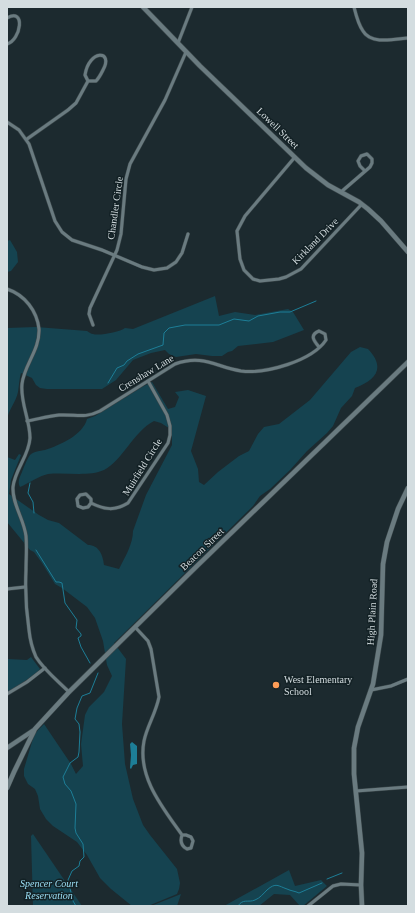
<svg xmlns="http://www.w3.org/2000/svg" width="415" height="913" viewBox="0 0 415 913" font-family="'Times New Roman',serif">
  <rect width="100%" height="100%" fill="#1c2a2f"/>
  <g fill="#154350">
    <path d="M10,240L17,252L18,262L11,271L7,272V241Z"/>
    <path d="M215,296L219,316L235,312L255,315L288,309L293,312L304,330L273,342L238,346L232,351L228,352L222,356H212L196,354L176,357L169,354L165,350L151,353L133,360L116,380L102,389H47L40,388L36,385L32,378L21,373C19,380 19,386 18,392C16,402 9,409 7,419V328L36,327L87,331C89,332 91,334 93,334C99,336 120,332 125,328L133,329Z"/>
    <path d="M360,347L368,349C386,368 376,380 355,388L352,396L341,408L333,426L327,433L307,451L290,470L270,489L260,496L253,506L114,643L126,659L122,724L125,764L133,799L143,825L150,835L177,869L180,883L179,889L177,894L148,906H132L111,889L100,878L87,855L77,842L53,826L46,819L40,809L38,796L35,789L28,784L24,776V769L34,735L38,730L44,724L71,764L76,774L83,766L81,744L85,715L89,707L104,692L112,676L107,665L103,641L95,618L87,607L62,588L55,584L42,563L34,552L30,550L7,522V457L15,460L19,454L21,455L11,480L9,494L39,515L48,520L59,523L88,545C99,545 103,555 104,565L119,569C125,557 133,544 133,531L146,495L172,445V430L161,423L154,421C133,432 123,460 104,470C88,477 66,472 48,474C39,476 29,483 20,487C17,481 20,477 22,472C24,467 27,459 30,455C34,451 40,451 45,450C60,445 83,435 87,419L95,416L142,387L152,382L168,409L175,407L179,397L175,392L188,390L206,396L191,451L198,469L199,482L204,485L218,472L239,456L249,451L258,434L264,427L279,424L310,400L351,352Z"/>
    <path d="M31,657L40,669L38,672L9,692L7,688V659L27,660Z"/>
    <path d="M33,834L82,906H33L31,836Z"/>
    <path d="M289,870L295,886L321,880L327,886L303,906H300L290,895L274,894L259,906H224Z"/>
    <path d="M181,894L177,906H151Z"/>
  </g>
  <path fill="#1d7e97" d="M132,742L137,746V764L133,765L131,769L130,768L131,755L130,744Z"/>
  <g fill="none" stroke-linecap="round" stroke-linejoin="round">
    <g stroke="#1d7e97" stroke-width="1">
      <path d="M108,383L117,368L124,365L127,361L138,354L163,345L164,333L169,328L185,325H219L234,319L249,321L258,316L280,312H290L316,301"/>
      <path d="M30,483L28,493L33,502L34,513"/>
      <path d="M36,550L56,582H59L62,583L65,603L77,620L76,628L81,634V636L78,638L81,647L90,663"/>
      <path d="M327,879L342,873"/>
      <path d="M76,906L73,901L68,880L72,871L79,866L80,861L84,857L83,844L76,833L75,828L76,804L71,791L65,784L63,777L70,763L78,757L79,752L80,732L79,724L75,719L77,708L82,696L90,693L98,673"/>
      <path d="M238,906C243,898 248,903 255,900C260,898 263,894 267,890C276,882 278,886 287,889C291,891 295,891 299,893L322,883"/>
    </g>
    <g stroke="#3c484b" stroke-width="4">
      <g id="street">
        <path d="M354,7C356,15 358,24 363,31C371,45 395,39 408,38"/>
        <path d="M7,18C26,7 21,40 7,44"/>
        <path d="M178,43L192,7"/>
        <path d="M7,122L19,130L29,144L55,221L62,232L72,240L102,250L142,267L154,270L167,268L176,262L182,253L188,234"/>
        <path d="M27,139L68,110L76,103L88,81L85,75C89,49 114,50 103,70C101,74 99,78 96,81H88"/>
        <path d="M295,157L245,216L237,231L240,259L244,270L253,279L260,281L279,279L286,277L301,269L362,204"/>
        <path d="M341,192L370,167L372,163V159L367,154L361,156L358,161L360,166L365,171"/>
        <path d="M7,289C25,295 37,311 39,329C40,350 24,365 22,384C20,402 30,420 30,438C29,456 15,469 13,487C12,504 24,519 26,536C27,547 26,559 26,570C25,591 26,610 29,630C30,640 32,648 36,657C44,670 58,681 69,692"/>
        <path d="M93,325L89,314L90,308L117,250L121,234L126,179L130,164L165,100L186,52"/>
        <path d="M27,421C38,419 49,416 59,415C76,414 84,419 100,411L175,364C203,354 216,367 241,371C266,374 312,361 326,340L325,334L319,331C309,335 314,341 319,347"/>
        <path d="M91,503V499L86,494L80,495L77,499L78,506L83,508L88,507L91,503C105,510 115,511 128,503L168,443L170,435V426L167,415L148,381"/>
        <path d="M7,589L25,587"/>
        <path d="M135,627L148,641L151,649L159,697C156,713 147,726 144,741C137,777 163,808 182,835C180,841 181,846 187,849L191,848L193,841L191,837L186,835H182"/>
        <path d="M371,690L391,686L408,679"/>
        <path d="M7,694L27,682L45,668"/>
        <path d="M356,791L408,787"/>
        <path d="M308,906L333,886L341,884L361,885"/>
      </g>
    </g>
    <g stroke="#3c484b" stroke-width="5.5">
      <g id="secondary">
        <path d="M143,7L200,66L306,168L328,185L359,202L368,209L381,221L408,252"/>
        <path d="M7,748L34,730L69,692L198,565L408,362"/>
        <path d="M7,788L14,772L34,731"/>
        <path d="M362,906L361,885L362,853L354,774V748L358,727L373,684L381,635L383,564L387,542L398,509L408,488"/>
      </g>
    </g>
    <use href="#street" stroke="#6a7b80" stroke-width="3"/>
    <use href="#secondary" stroke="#6a7b80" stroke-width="4.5"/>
  </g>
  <circle fill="#fd9c56" stroke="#132125" stroke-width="1.5" cx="276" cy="685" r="4"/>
  <g text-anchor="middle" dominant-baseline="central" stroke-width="3" stroke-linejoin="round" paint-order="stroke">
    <g font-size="10" fill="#d4dde0" stroke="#132125">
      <text transform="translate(278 128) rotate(44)">Lowell Street</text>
      <text transform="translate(115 208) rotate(-82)">Chandler Circle</text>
      <text transform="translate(315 241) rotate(-45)">Kirkland Drive</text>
      <text transform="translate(146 373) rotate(-31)">Crenshaw Lane</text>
      <text transform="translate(142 467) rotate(-58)">Muirfield Circle</text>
      <text transform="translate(202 549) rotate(-44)">Beacon Street</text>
      <text transform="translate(372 612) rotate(-87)">High Plain Road</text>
    </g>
    <g font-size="10" fill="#d4dde0" stroke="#132125" text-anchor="start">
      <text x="284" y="679">West Elementary<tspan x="284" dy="12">School</tspan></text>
    </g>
    <g font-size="10" font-style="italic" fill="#9cdff5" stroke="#132125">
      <text x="49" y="883">Spencer Court<tspan x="49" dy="12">Reservation</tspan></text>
    </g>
  </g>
  <rect width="415" height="913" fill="none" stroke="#d4dde0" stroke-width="16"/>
</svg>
